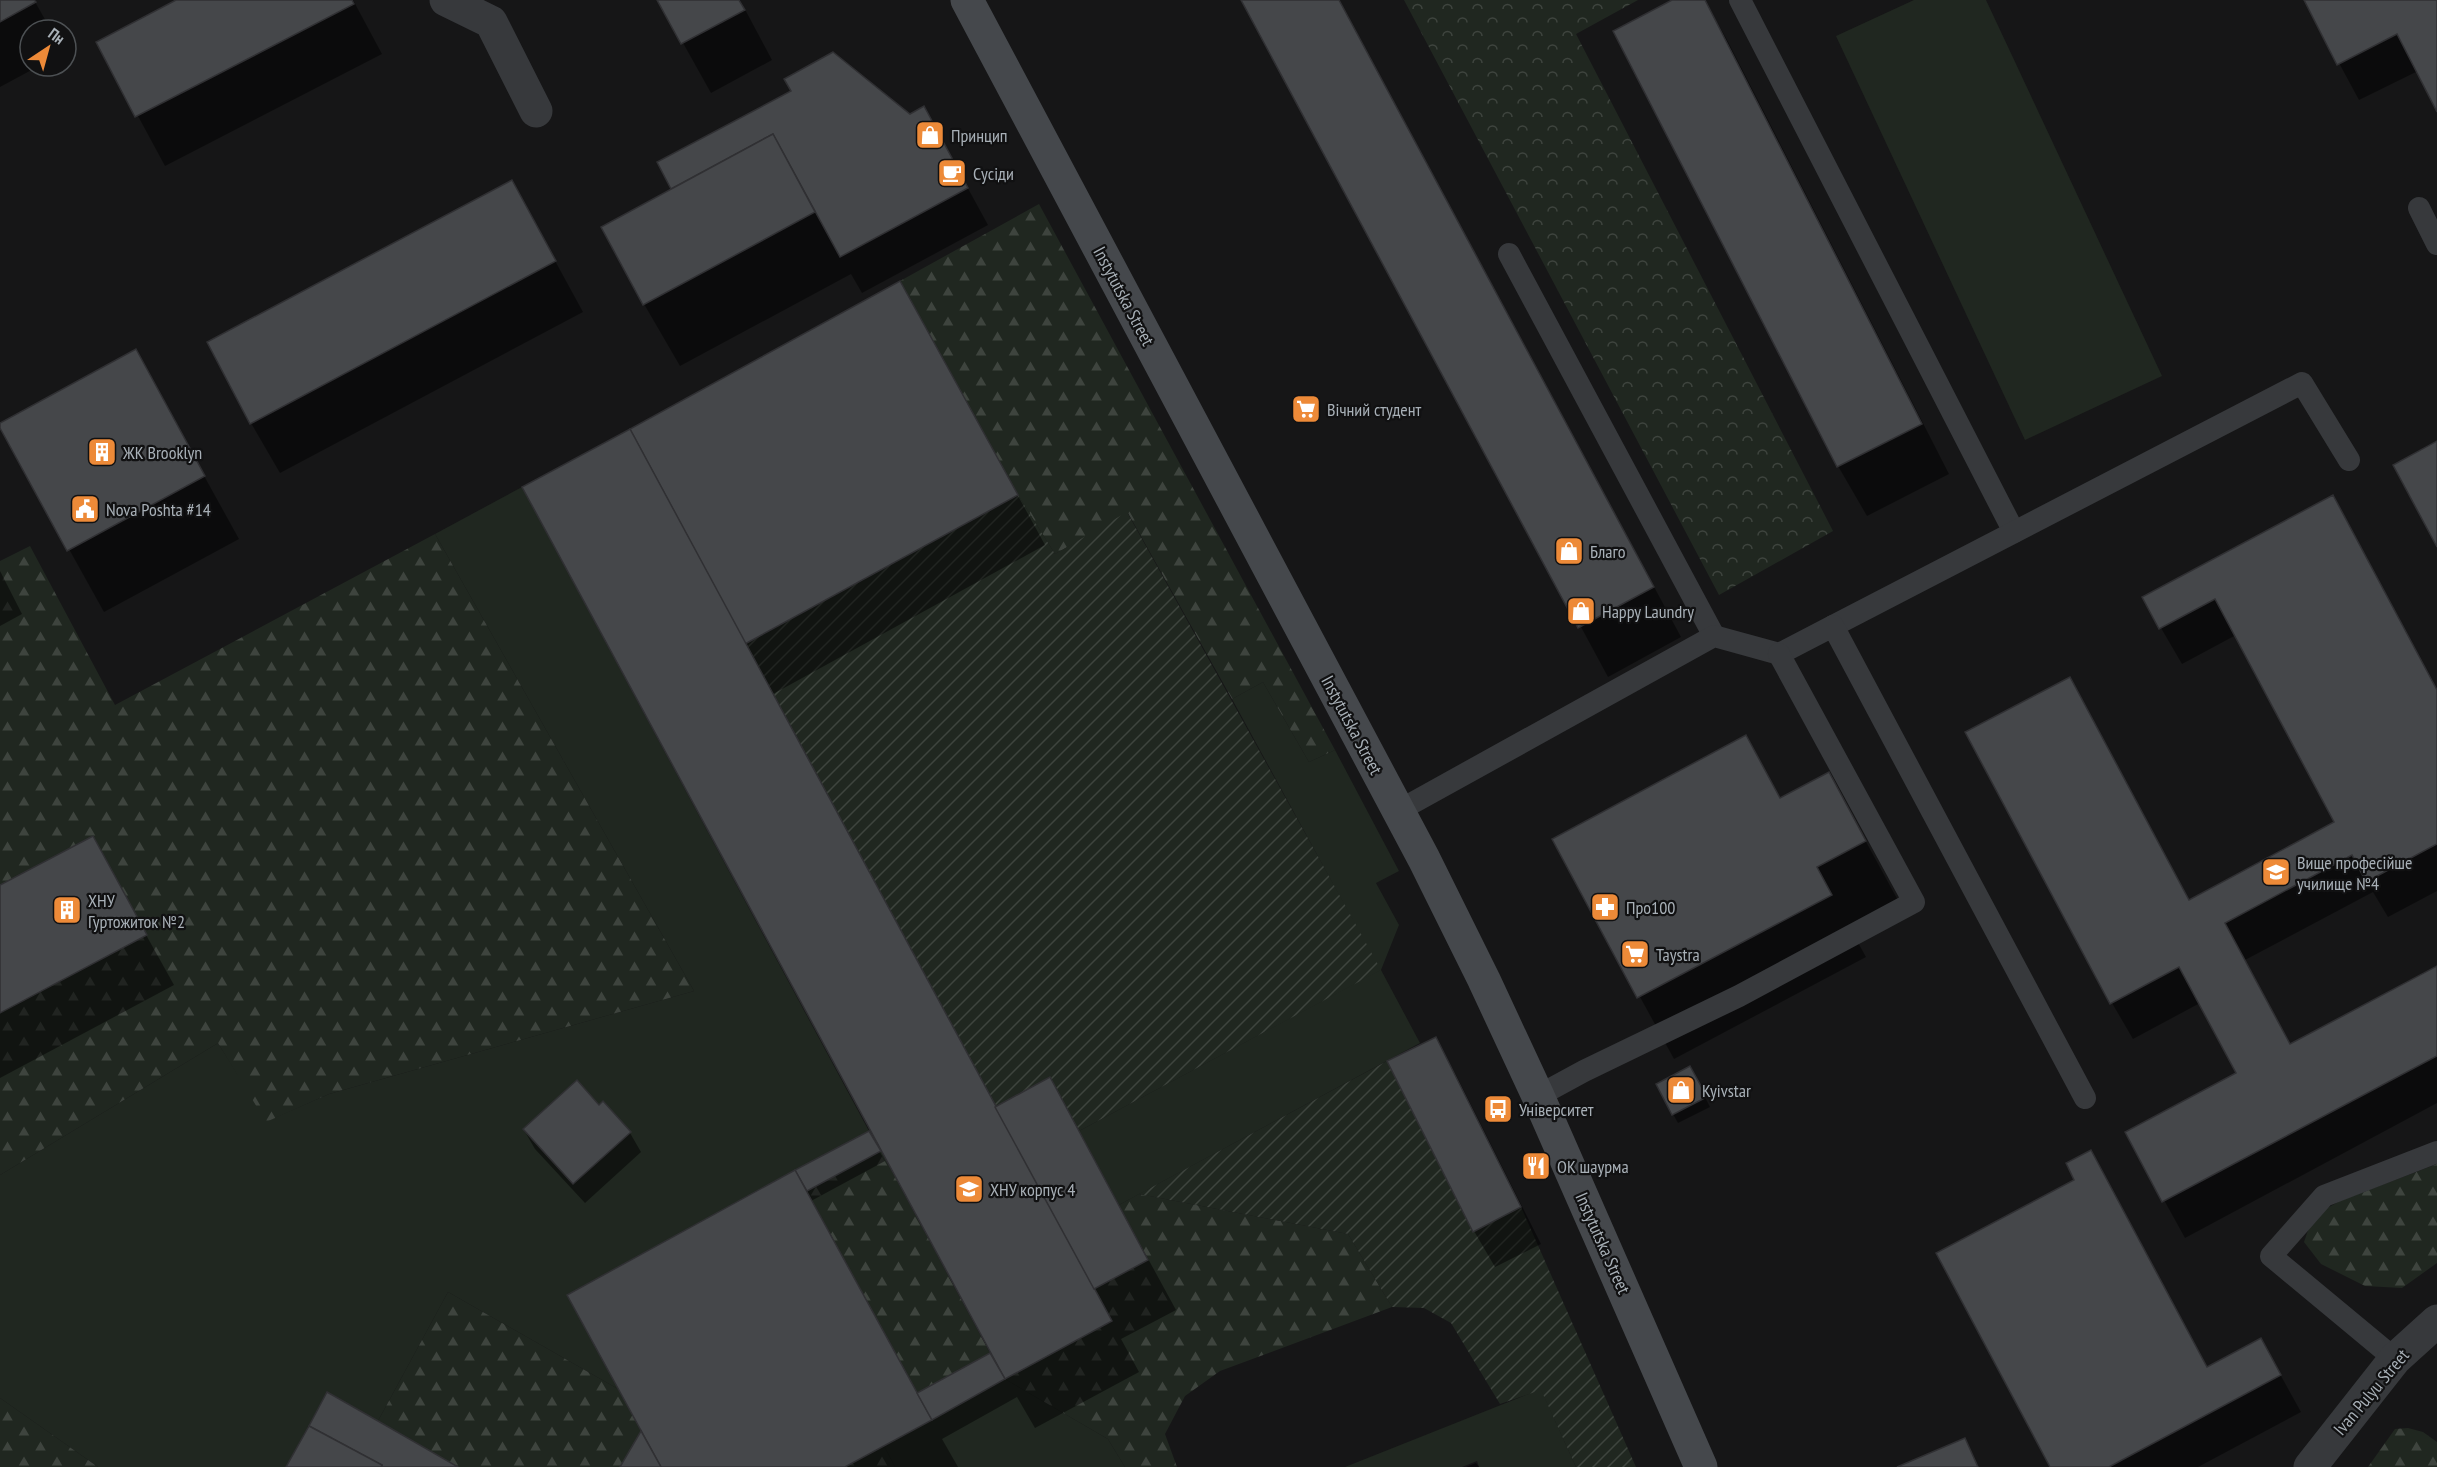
<svg xmlns="http://www.w3.org/2000/svg" width="2437" height="1467" viewBox="0 0 2437 1467" font-family="'PT Sans Narrow',sans-serif">
  <defs>
    <pattern id="forest-firs" width="22" height="20" patternUnits="userSpaceOnUse" patternTransform="scale(1.5)"><rect width="22" height="20" fill="#202720"/><path d="M5 1l3.5 6h-7zM16 11l3.5 6h-7z" fill="#3e443e"/></pattern>
    <pattern id="park-crowns" width="20" height="18" patternUnits="userSpaceOnUse" patternTransform="scale(1.5)"><rect width="20" height="18" fill="#202720"/><path d="M2 6a3 3 0 1 1 6 0M12 15a3 3 0 1 1 6 0" fill="none" stroke="#3e443e"/></pattern>
    <pattern id="garden-furrows" width="10" height="10" patternUnits="userSpaceOnUse" patternTransform="scale(1.5)"><rect width="10" height="10" fill="#202720"/><path d="M-1 1l2-2M0 10L10 0M9 11l2-2" fill="none" stroke="#3e443e"/></pattern>
  </defs>
  <rect width="100%" height="100%" fill="#161617"/>
  <g fill="#202720">
    <path d="M1914,0H1986L2162,376L2025,440L1836,36Z"/>
    <path d="M522,487L869,1131L567,1295L618,1389L448,1292L378,1421L327,1392L286,1467H98L0,1398V1175L218,1043L267,1121L329,1094L694,991L435,534Z"/>
    <path d="M1263,682L1309,762L1335,750L1399,871L1376,883L1399,925L1381,970L1420,1043L1119,1205L1079,1131L1380,970L1232,699Z"/>
    <path d="M1005,1379L1108,1439L1125,1467H895L884,1446Z"/>
    <path d="M1541,1389L1576,1467H1479L1477,1461L1462,1467H1345Z"/>
  </g>
  <g fill="url(#forest-firs)">
    <path d="M1039,204L1335,750L1309,762L1263,682L1232,699L1128,513L1055,554L1018,495L900,281Z"/>
    <path d="M435,534L694,991L329,1094L266,1122L218,1043L0,1175V1013L147,935L93,836L0,885V561L30,546L115,705Z"/>
    <path d="M881,1151L990,1353L917,1393L807,1191Z"/>
    <path d="M2437,1164V1263L2402,1288L2365,1286L2321,1264L2304,1242L2313,1216L2340,1201Z"/>
    <path d="M1139,1194L1348,1234L1392,1307L1220,1371L1185,1396L1165,1434L1177,1467H1125L1108,1439L1005,1379L1111,1321L1094,1289L1148,1260L1119,1205Z"/>
    <path d="M448,1292L618,1389L641,1431L620,1467H458L378,1421Z"/>
    <path d="M0,1398L98,1467H0Z"/>
    <path d="M2408,1428L2423,1432L2437,1442V1467H2368L2395,1429Z"/>
    <path d="M884,1446L895,1467H845Z"/>
  </g>
  <path fill="url(#park-crowns)" d="M1404,0H1638L1576,34L1833,531L1719,595Z"/>
  <g fill="url(#garden-furrows)">
    <path d="M1018,495L1055,554L1127,512L1381,970L1079,1131L1050,1077L995,1107L745,644Z"/>
    <path d="M1387,1061L1473,1231L1521,1207L1636,1467H1576L1541,1390L1500,1404L1451,1323L1424,1308L1392,1307L1348,1234L1139,1194Z"/>
  </g>
  <g fill="#0007">
    <path d="M0,0H34L51,30H30V66H39L0,87Z"/>
    <path d="M180,0H353L382,54L165,166L98,42Z"/>
    <path d="M659,0H740L772,60L711,93Z"/>
    <path d="M1243,0H1339L1681,637L1608,677Z"/>
    <path d="M1676,0H1704L1726,38L1949,474L1867,516L1838,466Z"/>
    <path d="M2305,0H2437V108L2418,71L2359,100Z"/>
    <path d="M793,91L910,115L924,108L988,225L862,293L851,274L680,366L644,304L673,189L659,163Z"/>
    <path d="M512,182L583,312L280,473L251,423Z"/>
    <path d="M928,332L1045,545L773,694L996,1108L1050,1079L1176,1310L1121,1339L1139,1372L1035,1428L1017,1397L942,1439L958,1467H622L649,1443L569,1296L869,1133L885,1161L811,1201L918,1394L1004,1374L524,488Z"/>
    <path d="M135,351L239,539L104,612L0,425Z"/>
    <path d="M2332,497L2437,690V891L2388,917L2373,892L2245,960L2290,1045L2437,967V1103L2185,1238L2127,1133L2238,1074L2200,1003L2133,1039L2112,1003L2189,901L2336,823L2236,635L2182,664L2161,628Z"/>
    <path d="M0,571L22,614L0,626Z"/>
    <path d="M1745,738L1781,799L1829,774L1900,904L1851,930L1866,957L1674,1059L1554,840Z"/>
    <path d="M92,838L174,985L0,1078V887Z"/>
    <path d="M1435,1039L1456,1075L1541,1244L1495,1267L1474,1231Z"/>
    <path d="M1695,1077L1710,1107L1678,1123L1673,1114Z"/>
    <path d="M603,1103L630,1133L641,1152L585,1203L535,1149L524,1130L599,1107Z"/>
    <path d="M2076,1180L2207,1369L2261,1340L2301,1412L2198,1467H2052Z"/>
    <path d="M1476,1463L1479,1467H1466Z"/>
  </g>
  <g fill="#45474a" stroke="#303033" stroke-width="1.5">
    <path d="M0,0H34L36,2L0,22Z"/>
    <path d="M176,0H352L354,4L135,117L96,42Z"/>
    <path d="M657,0H739L745,10L681,44Z"/>
    <path d="M1241,0H1339L1654,587L1578,628Z"/>
    <path d="M1672,0H1705L1922,424L1837,467L1613,31Z"/>
    <path d="M2304,0H2437V112L2397,34L2337,65Z"/>
    <path d="M833,52L910,114L924,106L968,188L840,257L773,134L671,189L657,162L791,91L784,79Z"/>
    <path d="M773,134L815,212L643,305L601,227Z"/>
    <path d="M512,180L556,261L250,424L207,342Z"/>
    <path d="M900,281L1018,495L745,644L630,429Z"/>
    <path d="M136,349L205,476L67,551L0,428V423Z"/>
    <path d="M630,429L1112,1321L1005,1379L522,487Z"/>
    <path d="M2437,441V547L2393,465Z"/>
    <path d="M2333,495L2437,690V844L2366,882L2352,855L2225,923L2290,1044L2437,966V1056L2162,1202L2125,1132L2236,1073L2179,967L2110,1004L1965,732L2070,677L2189,900L2334,822L2215,599L2159,629L2142,597Z"/>
    <path d="M1746,735L1780,798L1829,772L1866,841L1817,867L1832,895L1637,998L1552,839Z"/>
    <path d="M93,836L147,935L0,1013V885Z"/>
    <path d="M1436,1037L1521,1207L1473,1232L1387,1061Z"/>
    <path d="M1690,1066L1707,1097L1672,1115L1656,1084Z"/>
    <path d="M1050,1077L1148,1260L1094,1289L995,1107Z"/>
    <path d="M577,1080L599,1105L603,1101L631,1132L573,1184L523,1129Z"/>
    <path d="M869,1131L881,1151L807,1191L795,1170Z"/>
    <path d="M2091,1150L2207,1367L2261,1338L2281,1375L2109,1467H2050L1936,1253L2074,1180L2066,1163Z"/>
    <path d="M795,1170L932,1420L845,1467H661L567,1295Z"/>
    <path d="M990,1353L1005,1379L932,1420L917,1393Z"/>
    <path d="M327,1392L378,1421L458,1467H381L382,1465L309,1426Z"/>
    <path d="M309,1426L382,1465L381,1467H286Z"/>
    <path d="M641,1431L661,1467H620Z"/>
    <path d="M1965,1438L1978,1467H1897Z"/>
  </g>
  <g fill="none" stroke-linecap="round" stroke-linejoin="round">
    <g stroke="#37393c" stroke-width="22">
      <path d="M1740,0L2014,532"/>
      <path d="M2419,208L2437,244"/>
      <path d="M1509,254L1714,636"/>
      <path d="M1833,626L2302,383L2349,460"/>
      <path d="M1398,811L1714,636L1779,654L1833,626L2085,1098"/>
      <path d="M1538,1096L1584,1071L1739,996L1914,902L1779,654"/>
      <path d="M2395,1359L2271,1256L2324,1196L2437,1152"/>
    </g>
    <g stroke="#37393c" stroke-width="33">
      <path d="M446,0L491,22L536,111"/>
      <path d="M2310,1467L2395,1359L2437,1321"/>
    </g>
    <path stroke="#45484c" stroke-width="33" d="M967,0L1424,859L1484,980L1538,1096L1701,1467"/>
  </g>
  <defs>
    <g id="shop-square" transform="scale(1.5)"><rect x="-9" y="-9" width="18" height="18" rx="4" fill="#ed8a38" stroke="#111112"/><path d="M-5-2.5h2.3a2.7 3.5 0 0 1 5.4 0H5L5.5 6h-11ZM-1.5-2.5h3a1.5 2.3 0 0 0-3 0Z" fill="#fff"/></g>
    <g id="cafe-square" transform="scale(1.5)"><rect x="-9" y="-9" width="18" height="18" rx="4" fill="#ed8a38" stroke="#111112"/><path d="M-5.5-4.5H6V0H3Q3 3.5 0 3.5H-2.5Q-5.5 3.5-5.5 0ZM3-3.2v2h1.7v-2ZM-6 4.5H4V6H-6Z" fill="#fff"/></g>
    <g id="supermarket-square" transform="scale(1.5)"><rect x="-9" y="-9" width="18" height="18" rx="4" fill="#ed8a38" stroke="#111112"/><path d="M-6-5.5h2.5l.6 2H6L4.5 2H-2.5L-4.4-4H-6ZM-1.5 3.2a1.3 1.3 0 1 0 .1 0ZM3 3.2a1.3 1.3 0 1 0 .1 0Z" fill="#fff"/></g>
    <g id="building-square" transform="scale(1.5)"><rect x="-9" y="-9" width="18" height="18" rx="4" fill="#ed8a38" stroke="#111112"/><path d="M-4-6H4V6H1V3H-1V6H-4ZM-2.5-4.3h1.7v1.8h-1.7ZM.8-4.3h1.7v1.8H.8ZM-2.5-1h1.7V.8h-1.7ZM.8-1h1.7V.8H.8Z" fill="#fff"/></g>
    <g id="civic-square" transform="scale(1.5)"><rect x="-9" y="-9" width="18" height="18" rx="4" fill="#ed8a38" stroke="#111112"/><path d="M-.6-6.5H3V-4.5H.6V-3L4-1V1h2V6H-6V1h2V-1L-.6-3ZM-1.2 2.5V6h2.4V2.5Z" fill="#fff"/></g>
    <g id="university-square" transform="scale(1.5)"><rect x="-9" y="-9" width="18" height="18" rx="4" fill="#ed8a38" stroke="#111112"/><path d="M0-5L7-2L0 1L-7-2ZM-4 1L0 2.5L4 1V4Q0 6-4 4Z" fill="#fff"/></g>
    <g id="pharmacy-square" transform="scale(1.5)"><rect x="-9" y="-9" width="18" height="18" rx="4" fill="#ed8a38" stroke="#111112"/><path d="M-2-6h4v4h4v4h-4v4h-4v-4h-4v-4h4Z" fill="#fff"/></g>
    <g id="bus-square" transform="scale(1.5)"><rect x="-9" y="-9" width="18" height="18" rx="4" fill="#ed8a38" stroke="#111112"/><path d="M-5-6H5V4H4V6H2V4H-2V6H-4V4H-5ZM-3.5-4V0h7V-4ZM-3.5 1.2v1.5H-2V1.2ZM2 1.2v1.5H3.5V1.2Z" fill="#fff"/></g>
    <g id="restaurant-square" transform="scale(1.5)"><rect x="-9" y="-9" width="18" height="18" rx="4" fill="#ed8a38" stroke="#111112"/><path d="M-5-6h1v4h1v-4h1v4h1v-4h1v5L-1.5 .5V6h-2V.5L-5-1ZM5-6V6H3V1.5H1.5Q1.5-4 5-6Z" fill="#fff"/></g>
  </defs>
  <g fill-rule="evenodd">
    <use href="#shop-square" x="930" y="135"/>
    <use href="#cafe-square" x="952" y="173"/>
    <use href="#supermarket-square" x="1306" y="409"/>
    <use href="#building-square" x="102" y="452"/>
    <use href="#civic-square" x="85" y="509"/>
    <use href="#shop-square" x="1569" y="551"/>
    <use href="#shop-square" x="1581" y="611"/>
    <use href="#university-square" x="2276" y="872"/>
    <use href="#pharmacy-square" x="1605" y="907"/>
    <use href="#building-square" x="67" y="910"/>
    <use href="#supermarket-square" x="1635" y="954"/>
    <use href="#shop-square" x="1681" y="1090"/>
    <use href="#bus-square" x="1498" y="1109"/>
    <use href="#restaurant-square" x="1536" y="1166"/>
    <use href="#university-square" x="969" y="1189"/>
  </g>
  <g text-anchor="middle" dominant-baseline="central" stroke-width="4.5" stroke-linejoin="round" paint-order="stroke">
    <g font-size="18" fill="#a8b0b7" stroke="#111112" text-anchor="start">
      <text x="951" y="135">Принцип</text>
      <text x="973" y="173">Сусіди</text>
      <text x="1327" y="409">Вічний студент</text>
      <text x="123" y="452">ЖК Brooklyn</text>
      <text x="106" y="509">Nova Poshta #14</text>
      <text x="1590" y="551">Благо</text>
      <text x="1602" y="611">Happy Laundry</text>
      <text x="2297" y="862">Вище професійше<tspan x="2297" dy="21">училище №4</tspan></text>
      <text x="88" y="900">ХНУ<tspan x="88" dy="21">Гуртожиток №2</tspan></text>
      <text x="1626" y="907">Про100</text>
      <text x="1656" y="954">Taystra</text>
      <text x="1702" y="1090">Kyivstar</text>
      <text x="1519" y="1109">Університет</text>
      <text x="1557" y="1166">ОК шаурма</text>
      <text x="990" y="1189">ХНУ корпус 4</text>
    </g>
    <g font-size="18" fill="#a8b0b7" stroke="#111112">
      <text transform="translate(1124 296) rotate(62)">Instytutska Street</text>
      <text transform="translate(1352 725) rotate(62)">Instytutska Street</text>
      <text transform="translate(1603 1243) rotate(66)">Instytutska Street</text>
      <text transform="translate(2371 1392) rotate(-50)">Ivan Pulyu Street</text>
    </g>
  </g>
  <g transform="translate(48 48) rotate(36)"><circle r="28" fill="#111112" stroke="#4d5154" stroke-width="1.5"/>
  <path d="M0-4.5L10 22L0 15L-10 22Z" fill="#ed8a38"/>
  <text y="-9" font-size="16" font-weight="bold" text-anchor="middle" fill="#a8b0b7">Пн</text>
  </g>
</svg>
